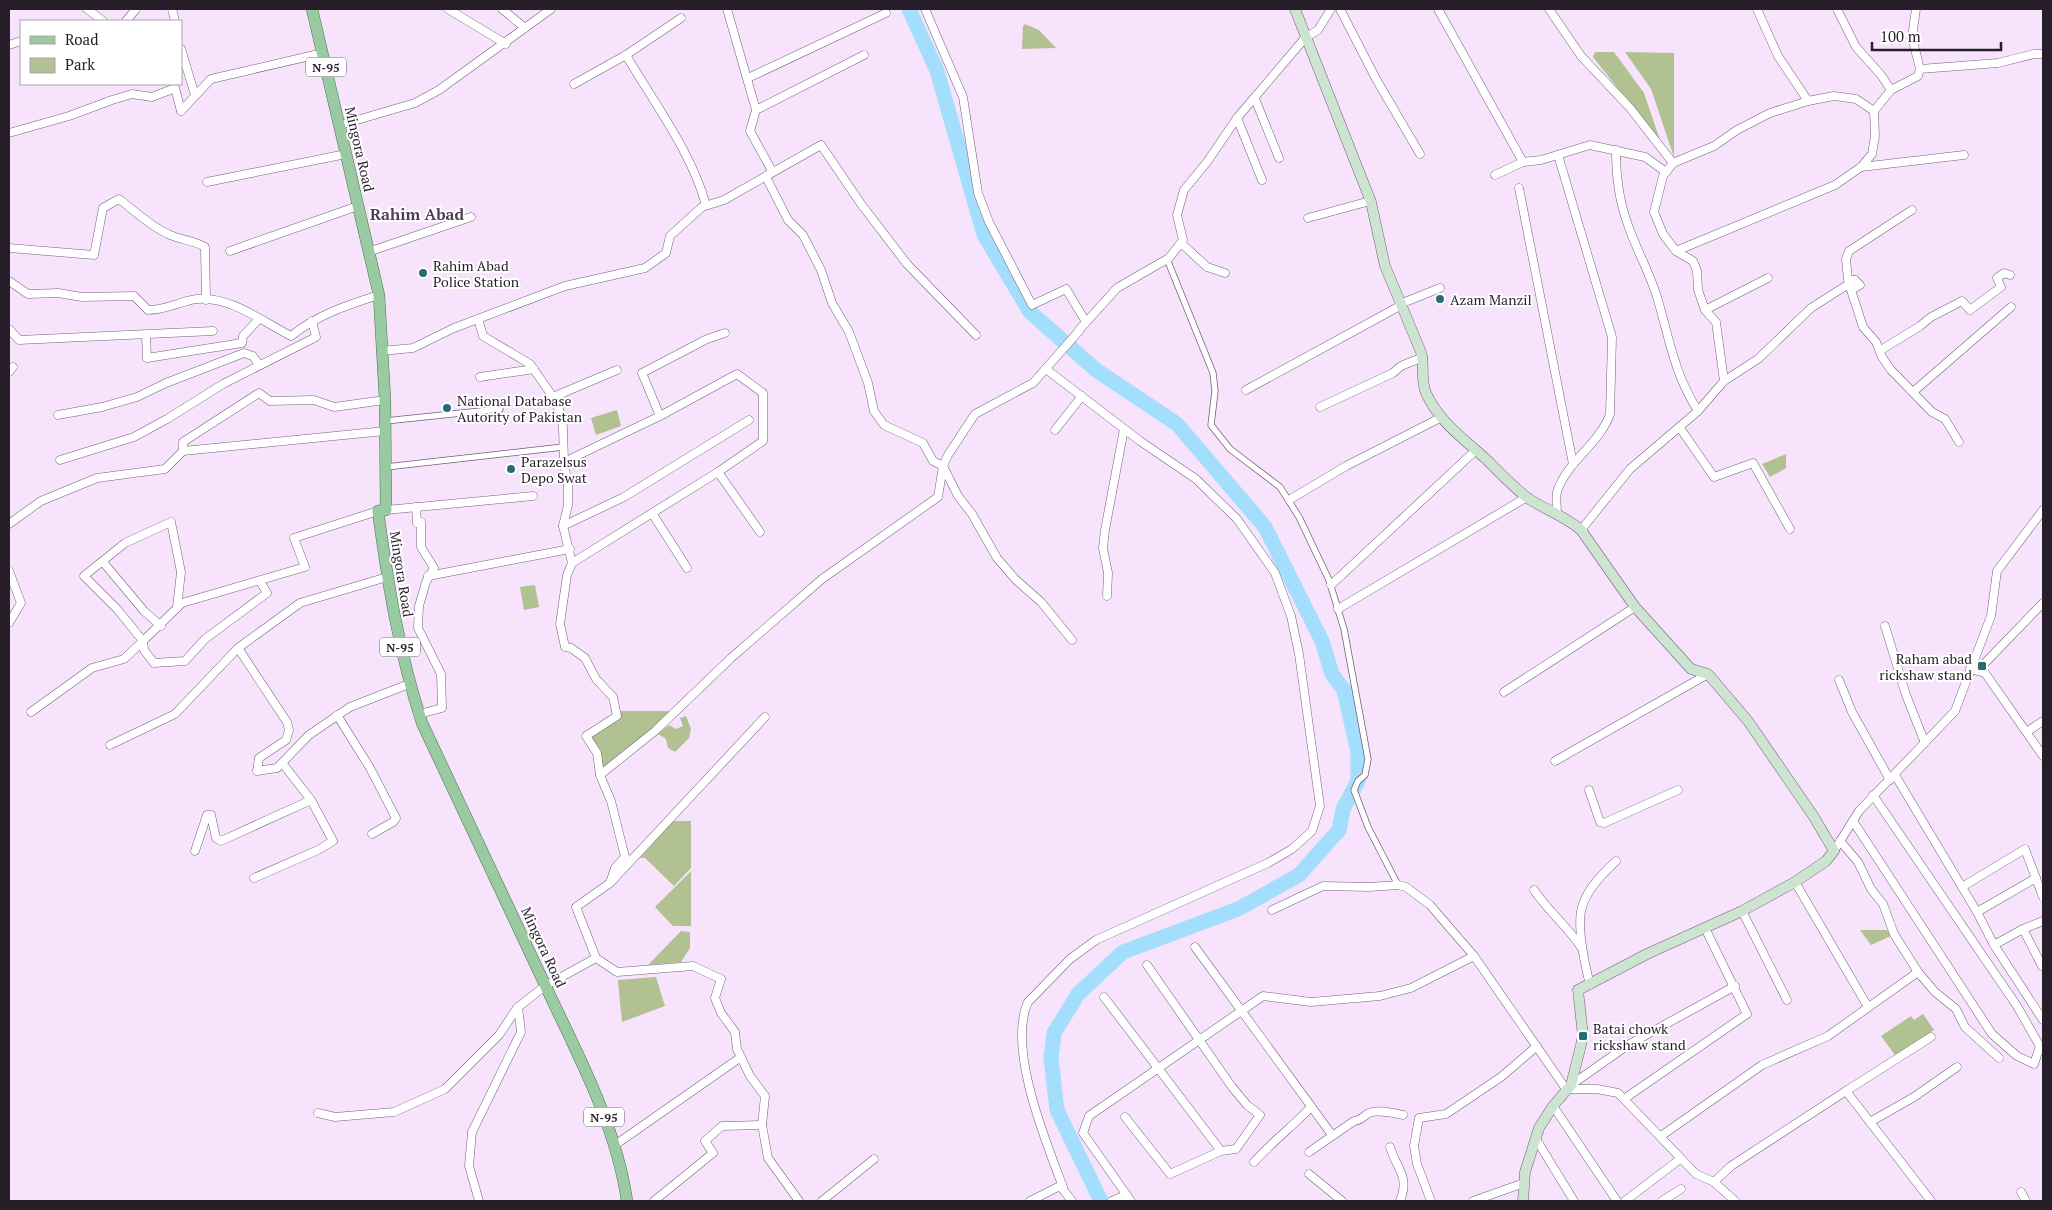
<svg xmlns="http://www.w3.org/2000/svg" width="2052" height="1210" viewBox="0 0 2052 1210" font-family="'PT Serif',serif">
  <rect width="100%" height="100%" fill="#f8e3fc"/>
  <g fill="#b2c192">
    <path d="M1025,24L1039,30L1056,48L1022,49L1023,26Z"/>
    <path d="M1595,52H1614L1644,93L1661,143L1593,57Z"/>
    <path d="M1625,52L1674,53V157L1651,89Z"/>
    <path d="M617,410L621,426L596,435L591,418Z"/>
    <path d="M1786,454V468L1770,477L1762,464Z"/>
    <path d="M535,585L539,607L524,610L520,587Z"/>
    <path d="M621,711H671L655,729L602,771L601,753L591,738L621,718Z"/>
    <path d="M686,716L691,729L689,738L675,752L668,748L666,739L658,734L669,725L676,729L683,726L680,718Z"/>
    <path d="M673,821H691V868L674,886L645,858H640Z"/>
    <path d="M691,871V926H673L655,907Z"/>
    <path d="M1860,930H1887L1891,936L1871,945Z"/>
    <path d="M681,931L690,932V948L681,962L648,965Z"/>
    <path d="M656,977L665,1006L622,1022L618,980Z"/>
    <path d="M1923,1014L1934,1030L1895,1055L1881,1036L1911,1016L1914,1020Z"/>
  </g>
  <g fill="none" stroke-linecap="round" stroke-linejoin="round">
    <path stroke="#a3defc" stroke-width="15" d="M909,9L937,71L984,235L1030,312L1096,370L1177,424L1265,527L1322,641L1332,674L1344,690L1358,752V781L1343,809L1339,830L1299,875L1238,909L1123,952L1078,994L1054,1033L1051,1058L1057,1110L1101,1201"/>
    <g stroke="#755f79" stroke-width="7">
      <g id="pedestrian">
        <path d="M1167,259L1213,373L1215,391L1211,425L1230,449L1280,487L1299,517L1329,580L1344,629L1368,759L1365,775L1358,781L1354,790L1368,827L1398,885"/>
        <path d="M385,421L500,409"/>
        <path d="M386,467L563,447"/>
      </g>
    </g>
    <g stroke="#755f79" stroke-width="9">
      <g id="minor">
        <path d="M87,9L103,21"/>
        <path d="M172,9L175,21"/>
        <path d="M448,9L506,44"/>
        <path d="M502,9L525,28"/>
        <path d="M727,9L756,110L750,131L772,171L766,177L788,220L803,235L821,270L832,303L849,332L868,383L874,411L884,425L923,443L933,461L943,466L958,496L972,514L997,558L1016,580L1041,602L1072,640"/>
        <path d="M925,9L963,97L978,193L989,222L1032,305L1066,289L1086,322"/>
        <path d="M1340,9L1376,79L1420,154"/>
        <path d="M1438,9L1523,162"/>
        <path d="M1549,9L1581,56L1630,108L1673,163"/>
        <path d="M1757,9L1778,56L1808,101"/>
        <path d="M1837,9L1856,47L1881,75L1891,90"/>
        <path d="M1916,9L1912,37L1920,69"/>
        <path d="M126,21L136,9"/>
        <path d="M9,45L21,41"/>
        <path d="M181,49L195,95"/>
        <path d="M626,55C654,103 691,151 706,205"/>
        <path d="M748,78L886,13"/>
        <path d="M574,84L626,55L681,18"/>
        <path d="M1255,99L1279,158"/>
        <path d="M756,110L864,55"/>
        <path d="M181,111L211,79L323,53"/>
        <path d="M1237,118L1262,180"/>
        <path d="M340,125L415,103L439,90L551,9"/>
        <path d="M9,133L69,116L112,100L132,94L152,97L175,88L181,111"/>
        <path d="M1616,150C1616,174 1619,200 1627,222C1635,247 1649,271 1657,297C1670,340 1673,371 1698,411"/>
        <path d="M1861,167L1964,155"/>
        <path d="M1495,175L1523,162L1541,160L1590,145L1645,157L1666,172"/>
        <path d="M207,182L346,154"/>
        <path d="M1519,188L1573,464"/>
        <path d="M1912,210L1849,251L1846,259L1848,280H1855L1860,285L1851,290L1863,327L1876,342L1882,357L1891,370L1932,412L1945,419L1959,442"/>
        <path d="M1308,218L1370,201"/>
        <path d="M1181,243L1207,267L1225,273"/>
        <path d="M9,248L94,255L103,208L119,199C135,211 150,226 168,234C180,240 193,240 205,247L206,300"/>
        <path d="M230,251L358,206"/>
        <path d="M1676,251L1835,185L1861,167L1872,154L1875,136L1874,111L1891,90L1918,76L1920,69L1998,63L2034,54H2043"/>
        <path d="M368,252L471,217"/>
        <path d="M9,281L28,294L58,293L82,297L134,296L148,310C167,310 180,301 197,299C230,296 262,321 291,336C317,315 347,305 379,295"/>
        <path d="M1705,310L1768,278"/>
        <path d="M478,319L483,336L530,364L553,397L561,414L563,427L564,462L568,486V505L563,526L572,563L567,575L560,624L565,647L571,648L585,658L596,679L613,697L617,716L586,736L597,753L600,775"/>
        <path d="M9,329L19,340L213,331"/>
        <path d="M1079,330L1117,288L1169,258L1183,240L1177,215L1184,190L1207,162L1237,118L1305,38L1318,30L1331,9"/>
        <path d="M146,335L147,358L242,343L243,336L258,320"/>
        <path d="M1881,350L1920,326L1931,317L1962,301L1970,310L2001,287L1997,278L2004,273L2010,275"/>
        <path d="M381,351L413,348L454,328L565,286L645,268L666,253L670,236L702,207L724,200L821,145L861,204L907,264L976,335"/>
        <path d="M1046,369L1140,441L1196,479L1237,519L1275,573L1291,616L1299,654L1320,806L1312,831L1292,849L1268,863L1096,940L1070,959L1028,1002C1007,1048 1046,1142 1063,1187"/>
        <path d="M9,372L13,367"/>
        <path d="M480,377L534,369"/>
        <path d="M1724,381L1716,322L1705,310L1698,290L1697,271L1693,261L1676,251L1663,234L1654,212L1663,176L1673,163L1714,146L1737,130L1770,113L1808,101L1834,96L1856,99L1874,111"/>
        <path d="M1246,390L1398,307L1400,304L1440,288"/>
        <path d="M1913,392L2011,307"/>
        <path d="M553,397L617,370"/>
        <path d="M1320,407L1393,373L1401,366L1423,357"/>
        <path d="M58,415L102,407L137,397L166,383L244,353L253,356L259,365"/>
        <path d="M660,416L642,373L707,339L725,333"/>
        <path d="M1680,428L1714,477L1753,463L1790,529"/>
        <path d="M1055,430L1082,396"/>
        <path d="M183,451L385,431"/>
        <path d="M60,460L134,437L167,419L223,384L316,337L312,321"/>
        <path d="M564,462L660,416L737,374L763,393V441L718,472L572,563"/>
        <path d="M718,472L760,532"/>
        <path d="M1289,500L1346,466L1442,417"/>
        <path d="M416,507L417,523L421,522V547L434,568L426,582L419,606L418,628L441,674L442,708L419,714"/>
        <path d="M386,510L533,496"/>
        <path d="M652,513L687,568"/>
        <path d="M1557,513C1557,506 1555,495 1558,489C1569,460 1600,443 1610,414L1612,337L1558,155"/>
        <path d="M9,524L41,501L97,478L165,469L183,451V442L259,393L270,401L314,400L334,407L385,400"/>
        <path d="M563,526L624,497L749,420"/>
        <path d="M1581,530L1630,469L1698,411L1724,381L1758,359L1811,308L1855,280"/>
        <path d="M103,562L144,611L161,626"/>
        <path d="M9,571L21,603L9,623"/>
        <path d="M428,576L570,549"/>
        <path d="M260,581L267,593L205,639L185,661L154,663L144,650L143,641L182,603L305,567L294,538L378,511"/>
        <path d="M1331,585L1476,450"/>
        <path d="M1107,596L1108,573L1103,548L1105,530L1124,429"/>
        <path d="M1338,609L1527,497"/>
        <path d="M1885,626L1906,695L1925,743"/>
        <path d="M238,648L287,722L289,730L286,740L259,758L257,771L277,768L309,735L350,707L409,684"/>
        <path d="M1972,668L1982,666L2043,603"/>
        <path d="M1970,669L1985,673L2043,756"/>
        <path d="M1839,680L1852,712L1890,780"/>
        <path d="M1504,692L1635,607"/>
        <path d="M31,712L92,668L124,659L143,641L117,609L84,576L125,543L171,522L181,572L177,607"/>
        <path d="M337,715L370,768L396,818L393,822L372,834"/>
        <path d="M2028,731L2043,721"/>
        <path d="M110,745L175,714L238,648L300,603L387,577"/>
        <path d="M1555,761L1708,674"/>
        <path d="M1895,775L1977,912L1994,945L2043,1020"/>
        <path d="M1589,790L1600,822L1604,823L1678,790"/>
        <path d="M1873,795L2017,1006L2042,1050"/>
        <path d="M1853,821L1992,1034L2017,1056L2034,1064L2040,1046"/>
        <path d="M1840,841L1858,862L1871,889L1883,904L1894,934L1918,972L1935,992L1956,1009L1965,1027L1999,1058"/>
        <path d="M195,851L207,815H211L216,838L221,841L311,800L283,764"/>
        <path d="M1834,851L1859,811L1955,711L1991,616L1997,571L2043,510"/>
        <path d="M254,878L318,850L333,841L311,800"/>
        <path d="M611,882L765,717"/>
        <path d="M1795,882L1868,1007"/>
        <path d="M1962,887L2025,849L2043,897"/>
        <path d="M1534,890C1548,911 1567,926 1581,947"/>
        <path d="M1272,910L1323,886L1369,887L1398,885L1406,887L1430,905L1474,956L1566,1089H1597L1618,1093L1696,1174L1714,1182L1731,1166L1846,1091L1931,1201"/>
        <path d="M1742,911L1787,1000"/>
        <path d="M1977,912L2036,878"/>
        <path d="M2023,929L2042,966"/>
        <path d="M1994,945L2023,929L2043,921"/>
        <path d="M1195,947L1332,1135"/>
        <path d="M596,958L617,972L693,966L721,979L715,998L721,1013L735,1032L737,1049L750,1076L765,1096L762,1125L768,1158L799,1201"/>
        <path d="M1590,985C1585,965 1576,927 1582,907C1587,889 1603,873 1616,861"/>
        <path d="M1104,997L1221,1151"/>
        <path d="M1571,1085L1628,1045L1735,986"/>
        <path d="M1846,1091L1931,1037"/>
        <path d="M1624,1099L1747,1014L1705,928"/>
        <path d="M1553,1106L1617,1201"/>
        <path d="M318,1113L335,1117L394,1112L445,1089L499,1035L517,1008L545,986L596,958L576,907L610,883L615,868L625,857L611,801L600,775L655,731L731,658L822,579L938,497L943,466L948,455L975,414L1033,383L1079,331"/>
        <path d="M1125,1117L1170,1174L1221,1151L1236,1149L1260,1115L1247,1105L1232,1087L1147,965"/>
        <path d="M1870,1122L1914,1097L1957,1067"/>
        <path d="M1661,1136L1762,1065L1828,1036L1918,972"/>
        <path d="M1536,1139L1574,1201"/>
        <path d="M615,1145L741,1057"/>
        <path d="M1390,1147C1397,1170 1410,1176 1400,1201"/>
        <path d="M1309,1152L1354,1121C1361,1121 1363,1116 1369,1113C1378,1109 1393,1113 1403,1115"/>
        <path d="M1254,1162C1272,1142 1292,1127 1311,1107"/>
        <path d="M1309,1174L1342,1201"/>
        <path d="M1714,1182L1735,1201"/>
        <path d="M2021,1192L2026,1201"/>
        <path d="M479,1201L469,1166L472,1132L521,1032L518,1007"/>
        <path d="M654,1201L713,1153L705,1141L722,1126L762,1125"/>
        <path d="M822,1201L874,1159"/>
        <path d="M1030,1201L1060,1186L1072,1201"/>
        <path d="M1112,1201L1126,1195"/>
        <path d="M1131,1201L1083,1133L1089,1116L1263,996L1311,1002L1380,996L1411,988L1474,956"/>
        <path d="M1431,1201L1417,1164L1414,1146L1419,1118L1446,1114L1501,1077L1537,1046"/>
        <path d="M1473,1201L1524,1183"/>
        <path d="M1625,1201L1680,1159"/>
        <path d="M1662,1201L1681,1189"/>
      </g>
    </g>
    <g stroke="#755f79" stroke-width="11">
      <path id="secondary" d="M1295,9L1371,202L1385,266L1421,352C1425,365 1420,379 1426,393C1439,422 1464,439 1487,460C1500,473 1514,488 1529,499C1546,510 1565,516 1581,530L1635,607L1691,669L1708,674L1748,721L1814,817L1834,851L1826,861L1795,882L1742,911L1647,954L1578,990L1583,1036L1581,1045L1571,1085L1553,1106L1539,1128L1525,1172L1523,1201"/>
    </g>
    <g stroke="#45764e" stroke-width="12">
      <path id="primary" d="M312,9L379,295L385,400L386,510L378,511C388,585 399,652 422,723C464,811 504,899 546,987C578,1055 616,1125 627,1201"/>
    </g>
    <use href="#pedestrian" stroke="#fff" stroke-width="5.5"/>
    <use href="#minor" stroke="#fff" stroke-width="8"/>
    <use href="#secondary" stroke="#cce4d0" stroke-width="10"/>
    <use href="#primary" stroke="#99caa1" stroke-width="11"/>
  </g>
  <g fill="#246d77" stroke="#fff" stroke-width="2">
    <circle cx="423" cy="273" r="5"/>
    <circle cx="1440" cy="299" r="5"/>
    <circle cx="447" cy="408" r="5"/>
    <circle cx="511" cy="469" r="5"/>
    <rect x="1977" y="661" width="10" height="10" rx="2.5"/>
    <rect x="1578" y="1031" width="10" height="10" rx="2.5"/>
  </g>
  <g text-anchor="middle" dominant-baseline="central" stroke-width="4" stroke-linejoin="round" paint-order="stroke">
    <g fill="#fff" stroke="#686269" stroke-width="1">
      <rect x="306" y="57.5" width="40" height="19" rx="4"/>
      <rect x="380" y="637.5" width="40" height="19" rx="4"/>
      <rect x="584" y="1107.5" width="40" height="19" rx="4"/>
    </g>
    <g font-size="12" font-weight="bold" fill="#271e29">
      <text x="326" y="67">N-95</text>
      <text x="400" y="647">N-95</text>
      <text x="604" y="1117">N-95</text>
    </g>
    <g font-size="14" fill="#271e29" stroke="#fff">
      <text transform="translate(360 149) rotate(77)">Mingora Road</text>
      <text transform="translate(402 574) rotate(81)">Mingora Road</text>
      <text transform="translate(544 947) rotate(65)">Mingora Road</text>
    </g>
    <g font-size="14" fill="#271e29" stroke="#fff" text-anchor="start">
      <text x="433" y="265">Rahim Abad<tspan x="433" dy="16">Police Station</tspan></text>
      <text x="1450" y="299">Azam Manzil</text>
      <text x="457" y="400">National Database<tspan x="457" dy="16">Autority of Pakistan</tspan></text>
      <text x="521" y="461">Parazelsus<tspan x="521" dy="16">Depo Swat</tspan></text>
      <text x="1972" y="658" text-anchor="end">Raham abad<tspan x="1972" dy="16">rickshaw stand</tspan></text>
      <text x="1593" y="1028">Batai chowk<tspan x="1593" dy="16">rickshaw stand</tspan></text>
    </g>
    <g font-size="16" font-weight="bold" fill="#523d56" stroke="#fff">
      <text x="417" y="214">Rahim Abad</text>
    </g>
  </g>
  <rect width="2052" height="1210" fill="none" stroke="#271e29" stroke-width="20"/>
  <rect x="20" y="20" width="162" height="65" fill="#ffffff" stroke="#a9a5a9"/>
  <rect x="30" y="36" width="25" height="8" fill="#99caa1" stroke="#a9a5a9"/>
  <text x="65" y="45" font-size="15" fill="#271e29">Road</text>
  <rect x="30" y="58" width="25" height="15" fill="#b2c192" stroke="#a9a5a9"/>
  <text x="65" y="70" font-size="15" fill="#271e29">Park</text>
  <path d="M1872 42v8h129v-8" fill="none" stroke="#271e29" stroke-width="2.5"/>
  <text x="1880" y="42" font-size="15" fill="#271e29" stroke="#ffffff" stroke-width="4" paint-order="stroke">100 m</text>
</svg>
